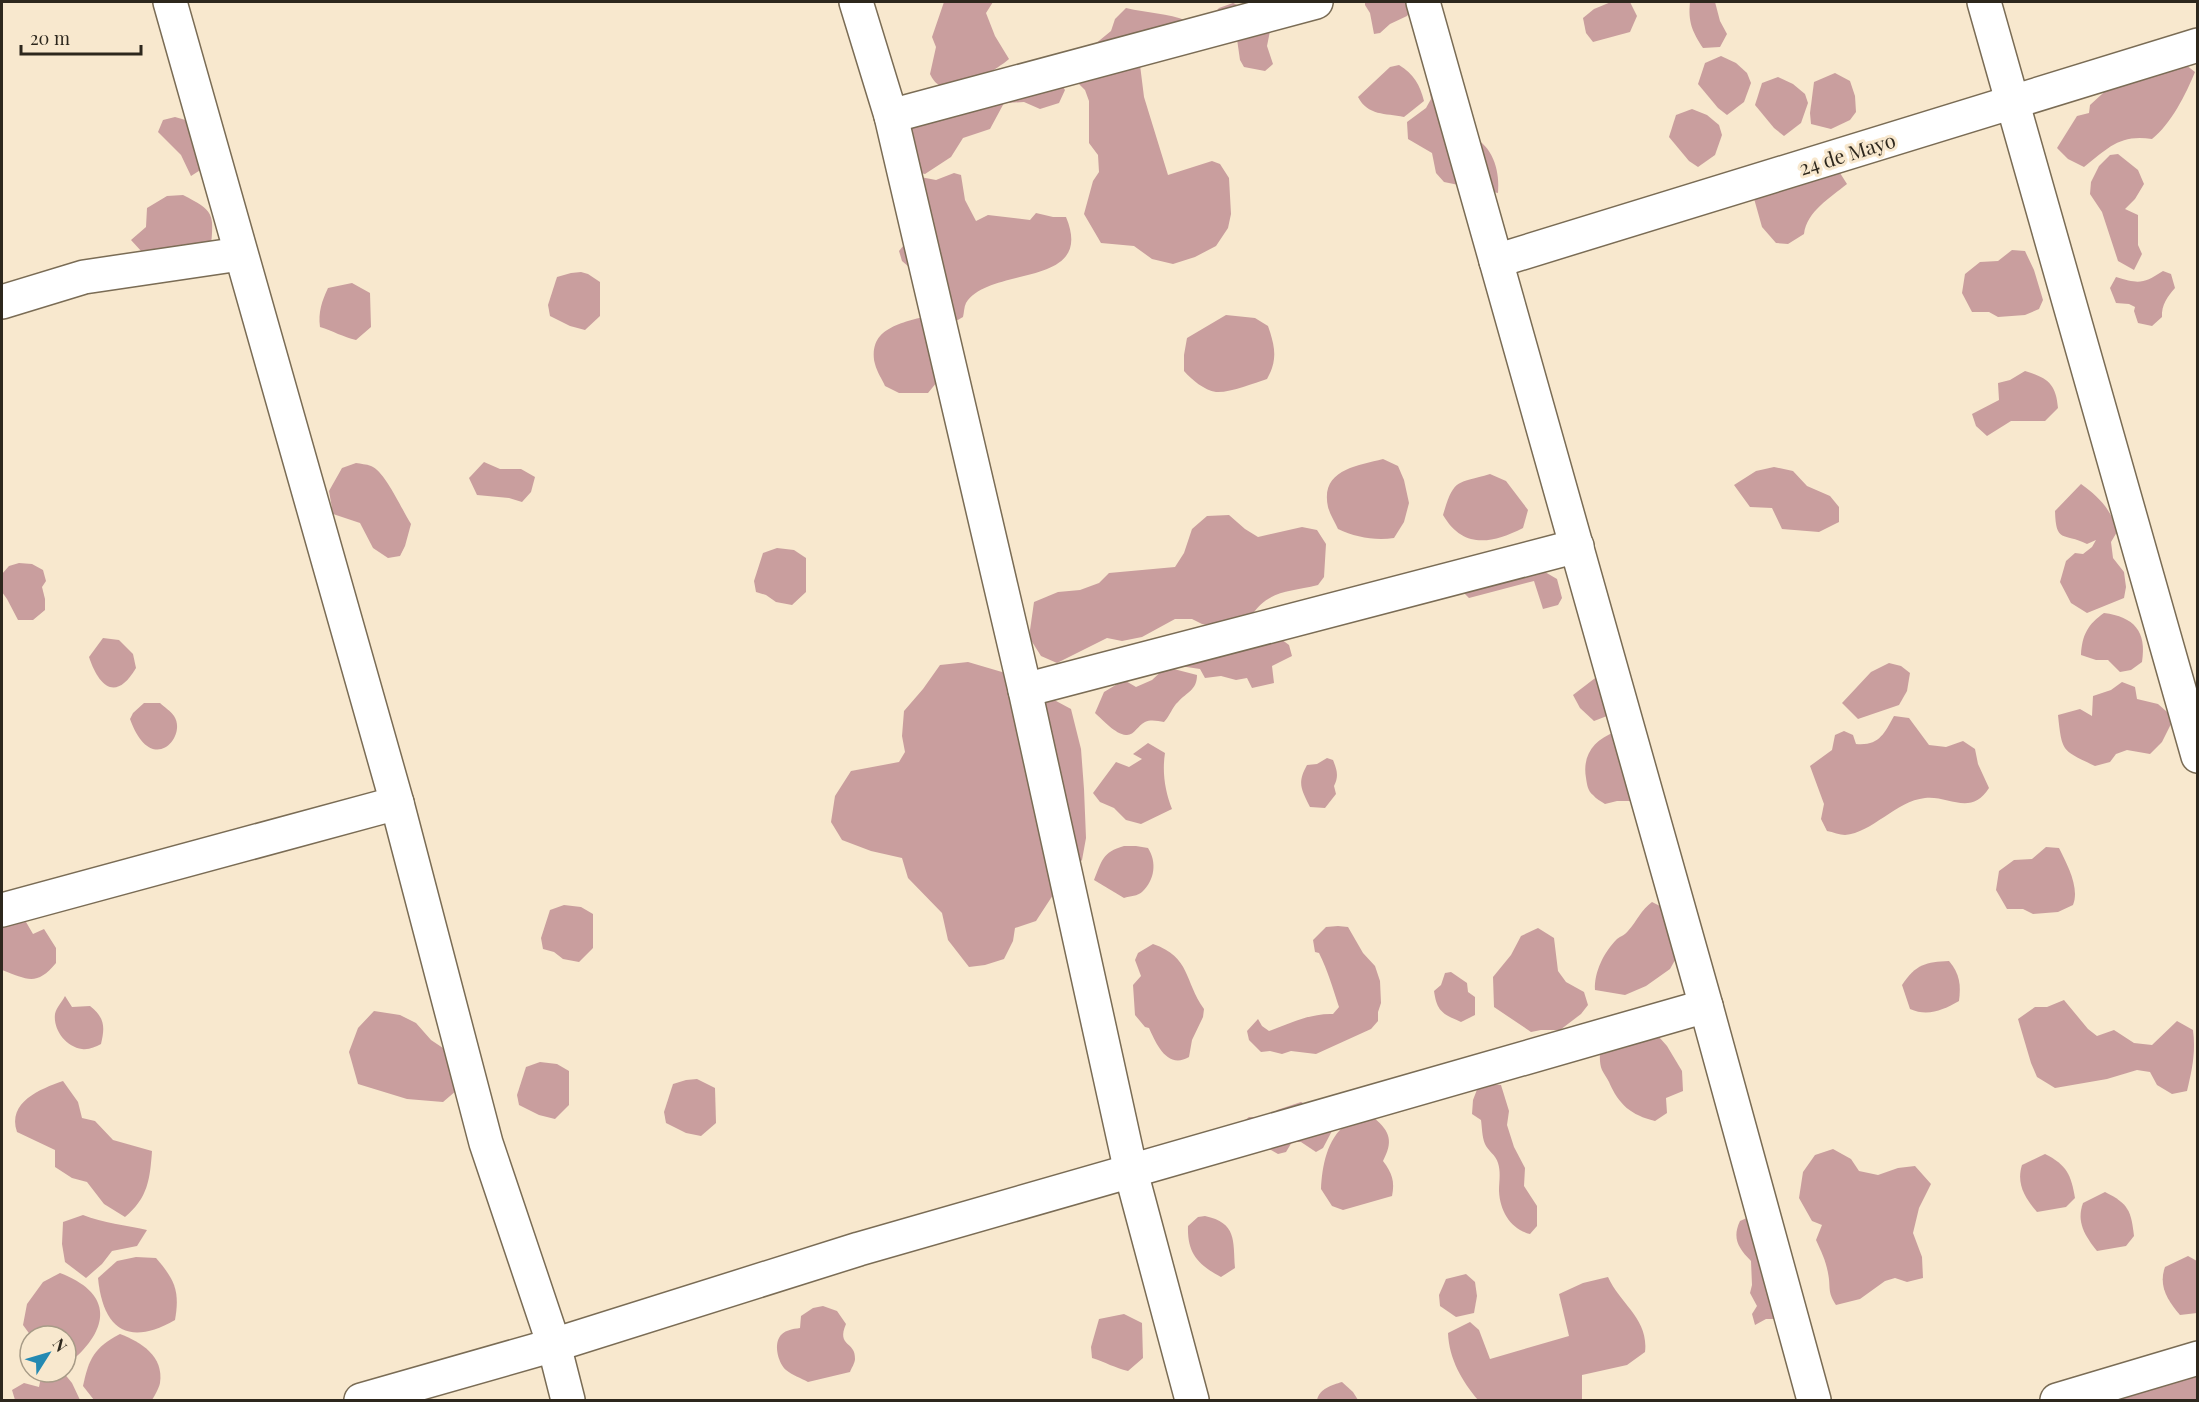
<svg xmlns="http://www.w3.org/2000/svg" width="2199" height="1402" viewBox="0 0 2199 1402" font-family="'Playfair Display',serif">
  <rect width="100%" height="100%" fill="#f8e8ce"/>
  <g fill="#c99e9e">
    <path d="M944,2H993L986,13L995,36L1009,59C995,71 957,93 939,85C935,83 932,78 930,74L936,47L932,37Z"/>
    <path d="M1365,2H1410L1411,11L1407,16L1390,24L1380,33L1374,34L1370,13L1365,5Z"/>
    <path d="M1611,2H1630L1637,16L1630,32L1593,42L1586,33L1583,18L1594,9Z"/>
    <path d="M1690,2H1715L1720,21L1727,34L1720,47L1703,48C1692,31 1688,22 1690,2Z"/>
    <path d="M1233,3L1242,7L1270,31L1267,46L1273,64L1265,71L1244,67L1240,60L1237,39L1210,18L1219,8Z"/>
    <path d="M1126,8C1147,13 1168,13 1187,21L1139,57L1144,97L1168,175L1212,161L1220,164L1229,178L1231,214L1228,228L1216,246L1195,257L1173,264L1152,259L1134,246L1101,243L1084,214L1093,181L1099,172L1098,155L1089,143V101L1085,90L1076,81L1089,49L1111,31L1115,19Z"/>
    <path d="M1721,56L1736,63L1747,73L1751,83L1744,102L1727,115L1718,108L1698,84L1705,63Z"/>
    <path d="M1399,65C1414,74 1420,85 1424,101L1404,117C1385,113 1368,116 1358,97L1390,67Z"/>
    <path d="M2186,65L2195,72C2186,94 2171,124 2152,139C2120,134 2108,148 2084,167L2068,159L2057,148L2077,116L2089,113L2090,105L2124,74Z"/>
    <path d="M1052,70L1065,90L1059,103L1040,109L1024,102L1004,103L990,129L963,138L951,157L925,174L911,171L894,125Z"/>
    <path d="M1835,73L1850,81L1855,96L1856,112L1850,120L1831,129L1811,124L1810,113L1814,82Z"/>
    <path d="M1778,77L1793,84L1805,94L1808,103L1801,123L1784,136L1774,128L1755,105L1762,83Z"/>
    <path d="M1434,84L1476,139C1494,149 1500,173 1498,193L1444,182L1436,173L1432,153L1408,139L1407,122L1426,108L1431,99L1429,89Z"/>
    <path d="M1692,109L1707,115L1719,125L1722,135L1715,155L1698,167L1689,161L1669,137L1676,115Z"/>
    <path d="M175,117L189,121L205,167L191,176L181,155L158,132L163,120Z"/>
    <path d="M2118,154L2138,170L2144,184L2135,199L2125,209L2138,215V245L2142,254L2134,270L2118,261L2102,212L2090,194L2091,182L2099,166L2110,155Z"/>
    <path d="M1817,160L1840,173L1847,184C1830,198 1807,211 1804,234L1788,244L1776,243L1762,227L1753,195Z"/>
    <path d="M954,173L961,175L965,200L976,221L988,215L1030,220L1036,213L1053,217H1066C1096,289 990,265 966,303C964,307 964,313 963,317L956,321L947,319L916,273L902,261L899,251L908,240L915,176L936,180Z"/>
    <path d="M183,195C214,211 214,213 211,247L168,254L153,249L142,252L131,240L146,227L147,208L167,196Z"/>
    <path d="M2012,250L2025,251L2034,270L2043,300L2039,309L2025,315L1998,317L1989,312H1972L1962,293L1965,274L1980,262L1998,261Z"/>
    <path d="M2163,271L2171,274L2175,288C2168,296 2161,305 2162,317L2152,326L2138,323L2134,311L2135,307L2129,304L2116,303L2110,288L2116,277C2139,284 2143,284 2163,271Z"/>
    <path d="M581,272L588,274L600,282V316L585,330L570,326L550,316L548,305L557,277L571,273Z"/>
    <path d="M352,283L370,293L371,327L356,340C343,337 333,331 320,327C318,312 322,301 328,288Z"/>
    <path d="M930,315L946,371L928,393H899L885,386C882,379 877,372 875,364C867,327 903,323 930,315Z"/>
    <path d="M1226,315L1255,318L1268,326C1275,346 1278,360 1267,379C1254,383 1230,393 1216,392C1204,390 1192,380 1184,371V355L1187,338Z"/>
    <path d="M2025,371C2048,378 2056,384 2058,408L2045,421H2011L1987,436L1976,426L1972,414L1999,400L1998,383L2010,380Z"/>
    <path d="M1383,459L1398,466L1404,480L1409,503L1404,522L1394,538C1375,541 1355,537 1338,529C1335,522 1330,515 1328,507C1320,470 1356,466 1383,459Z"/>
    <path d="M484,462L500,469H521L535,477L531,492L522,502L509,498L477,495L469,478Z"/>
    <path d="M356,463C361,464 366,464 371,466C385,471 402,510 411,524L405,546L400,556L388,558L373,548L360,523L333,514L329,491L342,468Z"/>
    <path d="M1774,467L1793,471L1807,486L1830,496L1839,507V522L1819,532L1782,529L1772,508L1750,507L1734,485L1756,471Z"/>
    <path d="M1490,474L1506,481L1528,510L1523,528C1491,544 1463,549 1443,515C1454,478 1456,484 1490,474Z"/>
    <path d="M2081,484C2099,497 2112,510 2117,532L2111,542L2113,558L2124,572L2126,587L2124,598L2087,613L2071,603L2060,582L2066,561L2075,553L2083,554L2092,547L2096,540L2087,544C2063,532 2056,544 2055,511Z"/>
    <path d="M1229,515L1245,529L1258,537L1302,527L1317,530L1326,544L1324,577L1318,585C1287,593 1268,589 1249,619L1214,626L1202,624L1192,619H1175L1142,637L1122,641L1107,638L1057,663L1041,656L1029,637L1034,602L1058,592L1080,590L1099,583L1109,573L1175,567L1184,553L1192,529L1207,516Z"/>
    <path d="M777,548L794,550L806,558V592L792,605L776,602L766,595L756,592L754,581L763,553Z"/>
    <path d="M19,563L32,564L43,570L46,581L42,587L45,599V610L33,620H18L7,599L2,592V574L9,566Z"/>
    <path d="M1535,570L1545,572L1557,579L1562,598L1558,605L1543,609L1534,581L1469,598L1463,592Z"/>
    <path d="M2104,613C2134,617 2147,631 2142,662L2131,670L2120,672L2108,660H2096L2081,655C2082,635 2088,624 2104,613Z"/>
    <path d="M103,638L119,640L133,654L136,668C116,702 99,687 89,657Z"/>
    <path d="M1281,639L1289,645L1292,656L1272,666L1274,683L1252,688L1247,678L1236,680L1221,676L1205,678L1200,669L1180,666Z"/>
    <path d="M968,662L1002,672L1071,709L1081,749L1084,789L1086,838L1082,860L1051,898L1036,921L1015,928L1013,941L1004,959L985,965L969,967L948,940L942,913L908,878L902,858L871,851L842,840L831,822L835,796L851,771L899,762L905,752L902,736L904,711L923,689L940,665Z"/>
    <path d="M1889,663L1901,666L1910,673L1907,691L1899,705L1858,719L1842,703L1871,672Z"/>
    <path d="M1166,667L1197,675C1197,690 1187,692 1178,702C1172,707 1170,716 1164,722C1158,721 1151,719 1145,722C1138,725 1134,736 1126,735C1115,734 1103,720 1095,713L1104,692L1124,680L1136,687L1152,680Z"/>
    <path d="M1603,672L1622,702L1607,716L1594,721L1580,708L1573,695Z"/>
    <path d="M2122,682L2135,687L2137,699L2158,704L2174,718L2162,742L2150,754L2127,750L2116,754L2110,762L2095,766C2062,750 2062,753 2058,715L2080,709L2092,716L2093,696L2111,690Z"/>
    <path d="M144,703H160C164,707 171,711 174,716C188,737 151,778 130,719L133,713Z"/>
    <path d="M1894,716L1909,718L1929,745L1946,747L1963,741L1975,749L1978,764L1989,788C1971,817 1948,795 1925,798C1896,801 1872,833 1845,835C1840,835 1833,832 1827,831L1821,819L1824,804L1810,766L1832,750L1835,735L1844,731L1853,735L1856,744C1879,746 1884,734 1894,716Z"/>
    <path d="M1615,732L1639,734L1651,751L1652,770L1636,801H1617L1605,804C1601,801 1596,799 1593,795C1588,791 1587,785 1586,778C1582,755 1594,740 1615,732Z"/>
    <path d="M1148,743L1165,753C1162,772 1165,791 1172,809L1141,824L1126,820L1114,808L1100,802L1093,793L1116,762L1129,767L1142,759L1133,754Z"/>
    <path d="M1327,758L1333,760C1337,770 1339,776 1334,786L1336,794L1325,808L1310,807C1301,789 1297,783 1307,765L1317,764Z"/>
    <path d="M1124,846H1136L1148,848C1157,862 1155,880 1142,892C1138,896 1130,896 1124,898L1094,880C1102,861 1102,852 1124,846Z"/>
    <path d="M2046,847L2059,848C2067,864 2080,888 2073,905L2058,912L2033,914L2023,909H2007L1996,890L1999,871L2014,860L2032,859Z"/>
    <path d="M1652,902L1668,910L1679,953L1670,969L1646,986L1625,995L1595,990C1594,972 1604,952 1617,939C1621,936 1625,935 1628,931C1637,921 1641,910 1652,902Z"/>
    <path d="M564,905L581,907L593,914V948L579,962L563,959L554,952L543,949L541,938L550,910Z"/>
    <path d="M26,922L33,934L44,929L56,948V963C37,986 28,980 2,970V925Z"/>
    <path d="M1338,926L1348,927L1363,953L1375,966L1380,981L1381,1003L1378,1012V1021L1371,1029L1316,1054L1291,1051L1282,1054L1270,1051L1261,1052L1249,1040L1247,1031L1258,1019L1262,1026L1269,1031C1289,1024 1310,1013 1333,1014L1339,1007C1333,989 1328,971 1319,953L1315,952L1313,940L1326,927Z"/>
    <path d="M1538,928L1554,938L1558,971L1566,982L1584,992L1588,1005L1581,1014L1560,1030H1541L1531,1032L1494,1007L1493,977L1511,955L1521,936Z"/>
    <path d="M1153,944C1191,957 1184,981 1204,1009L1203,1017L1192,1040L1189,1057C1167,1070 1156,1043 1149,1028L1145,1027L1135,1015L1133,985L1141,976L1135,960L1138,953Z"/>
    <path d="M1949,961C1960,974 1961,985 1959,1001C1943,1010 1928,1017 1910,1009L1902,985C1916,964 1926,962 1949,961Z"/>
    <path d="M1451,972L1467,983L1468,992L1475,997V1015L1461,1022C1443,1014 1437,1012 1434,991L1441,985L1445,973Z"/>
    <path d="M65,996L72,1007L90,1006C105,1018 105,1027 101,1044C95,1047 89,1050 82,1049C66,1047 53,1030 55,1014C56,1008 62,1002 65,996Z"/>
    <path d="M2064,1000L2088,1029L2097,1036L2114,1030L2134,1043L2152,1045L2177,1021L2193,1030C2196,1052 2192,1070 2187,1091L2172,1094L2157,1085L2150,1072L2137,1070L2107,1079L2055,1088L2037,1077L2031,1063L2018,1019L2035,1007H2047Z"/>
    <path d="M374,1011L400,1015L416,1023L431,1040L449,1052L457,1090L443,1102L407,1099L358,1084L349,1052L358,1028Z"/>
    <path d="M1651,1028L1667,1046L1682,1071L1683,1091L1666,1098L1667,1113L1655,1121C1631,1115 1619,1105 1609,1082C1607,1078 1604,1074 1602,1070C1599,1063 1600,1053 1600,1046Z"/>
    <path d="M540,1062L557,1064L569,1071V1105L555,1119L539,1115L519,1105L517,1095L526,1067Z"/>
    <path d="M697,1079L715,1088L716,1123L701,1136L686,1133L666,1123L664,1112L673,1084L686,1080Z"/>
    <path d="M63,1081L78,1102L82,1118L95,1121L113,1140L152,1151C150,1179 148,1198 125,1217L104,1204L87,1182L72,1178L55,1167V1150L17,1132C7,1102 40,1089 63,1081Z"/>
    <path d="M1490,1084L1501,1085L1509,1111L1507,1125L1514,1147L1525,1168L1524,1186L1537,1206V1226L1530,1234C1511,1229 1500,1212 1499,1191C1499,1182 1501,1172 1498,1163C1496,1155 1488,1151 1485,1144C1482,1137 1482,1127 1481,1120L1472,1114L1473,1100L1478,1087Z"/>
    <path d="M1301,1102L1311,1107L1333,1129L1323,1148L1316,1152L1301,1142H1292L1286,1152L1278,1154L1271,1150H1255L1236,1127L1249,1117L1271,1118L1277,1110Z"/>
    <path d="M1374,1118C1391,1132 1393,1142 1383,1161C1392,1173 1395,1181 1392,1196L1343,1210L1332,1206L1321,1189C1322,1167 1327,1138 1346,1125C1354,1120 1366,1120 1374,1118Z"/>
    <path d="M1833,1149L1851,1159L1859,1171L1878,1175L1898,1168L1915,1166L1931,1184L1919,1208L1913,1233L1922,1257L1923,1278L1907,1282L1895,1278L1885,1281L1860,1299L1836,1305C1827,1291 1831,1288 1828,1273C1826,1261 1821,1251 1816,1240L1822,1225L1812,1221L1799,1198L1803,1172L1815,1155Z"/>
    <path d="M2045,1154C2067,1165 2071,1175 2075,1198L2066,1207L2037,1212C2025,1198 2016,1184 2022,1165Z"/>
    <path d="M2105,1192C2129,1204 2131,1211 2134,1236L2126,1246L2097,1251C2085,1236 2076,1222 2083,1203Z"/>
    <path d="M83,1215C103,1223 126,1225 147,1230L137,1246L112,1251L102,1264L86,1278L65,1262L62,1244L63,1222Z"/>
    <path d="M1205,1216C1237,1223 1233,1240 1235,1268L1221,1277C1198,1265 1187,1253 1188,1226L1198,1217Z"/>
    <path d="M1749,1217L1775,1319H1766L1755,1325L1752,1314L1757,1306L1750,1293L1752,1285L1751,1261C1738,1248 1732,1238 1740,1221Z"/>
    <path d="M2188,1256L2197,1261V1313L2180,1315C2168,1301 2158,1286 2165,1267Z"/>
    <path d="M136,1257L156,1258C175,1280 180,1291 175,1320C128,1347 103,1329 98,1278L117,1261Z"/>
    <path d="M60,1273C110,1292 112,1325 74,1359L66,1358V1336H31L23,1325L27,1304L43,1282Z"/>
    <path d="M1466,1274L1475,1282L1477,1296L1474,1313L1456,1317L1440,1306L1439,1295L1446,1279Z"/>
    <path d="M1608,1277C1620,1304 1649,1319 1645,1352L1627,1365L1582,1375V1400H1478C1462,1381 1449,1359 1448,1333L1470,1322L1479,1330L1490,1359L1569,1336L1559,1294L1583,1283Z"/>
    <path d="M823,1306L837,1311L846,1324C836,1347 856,1341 855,1359C855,1363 851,1369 850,1372L808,1382C801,1378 792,1375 786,1370C779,1364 774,1347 779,1338C783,1330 793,1329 800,1328L801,1316L813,1308Z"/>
    <path d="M1124,1314L1142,1323L1143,1358L1128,1371C1115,1368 1105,1362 1092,1358L1091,1347L1099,1319Z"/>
    <path d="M120,1334C141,1342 164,1356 160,1383C159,1388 155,1395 152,1400H94L83,1386C89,1358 94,1348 120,1334Z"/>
    <path d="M2197,1361V1400H2116L2122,1373Z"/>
    <path d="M42,1372H63L72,1383L80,1400H15L12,1390L24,1383L39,1387Z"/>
    <path d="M1342,1382L1353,1392L1358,1400H1317C1319,1389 1332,1385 1342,1382Z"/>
  </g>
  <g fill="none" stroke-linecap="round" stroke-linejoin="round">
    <g stroke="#7a6c55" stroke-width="36">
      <g id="minor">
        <path d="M170,2L397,803L486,1143L554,1345L568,1400"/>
        <path d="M856,2L891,116L1025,690L1131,1172L1192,1400"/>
        <path d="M1423,2L1706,1006L1814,1400"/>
        <path d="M1984,2L2198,756"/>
        <path d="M891,116L1316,2"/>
        <path d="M1496,261L2198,45"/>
        <path d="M2,302L84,277L240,254"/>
        <path d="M1025,690L1577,546"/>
        <path d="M2,910L397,803"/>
        <path d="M361,1400L554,1345L859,1249L1706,1006"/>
        <path d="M2057,1400L2198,1358"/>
      </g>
    </g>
    <use href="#minor" stroke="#fff" stroke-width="33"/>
  </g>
  <g text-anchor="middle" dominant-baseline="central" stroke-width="6" stroke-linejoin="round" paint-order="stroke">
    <g font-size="20" fill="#2d271d" stroke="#f8e8ce">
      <text transform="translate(1847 153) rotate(-17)">24 de Mayo</text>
    </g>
  </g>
  <rect width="2199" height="1402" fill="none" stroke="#2d271d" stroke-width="6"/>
  <g transform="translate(48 1354) rotate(53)"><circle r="28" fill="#f8e8ce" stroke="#a79b87" stroke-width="1.5"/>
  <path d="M0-4.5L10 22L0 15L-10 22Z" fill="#2489b2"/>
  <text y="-9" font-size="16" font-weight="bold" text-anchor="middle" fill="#2d271d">N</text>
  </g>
  <path d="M21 45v9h120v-9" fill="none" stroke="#2d271d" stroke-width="3"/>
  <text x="30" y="45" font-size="18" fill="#2d271d" stroke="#f8e8ce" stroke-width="4.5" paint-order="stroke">20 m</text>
</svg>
